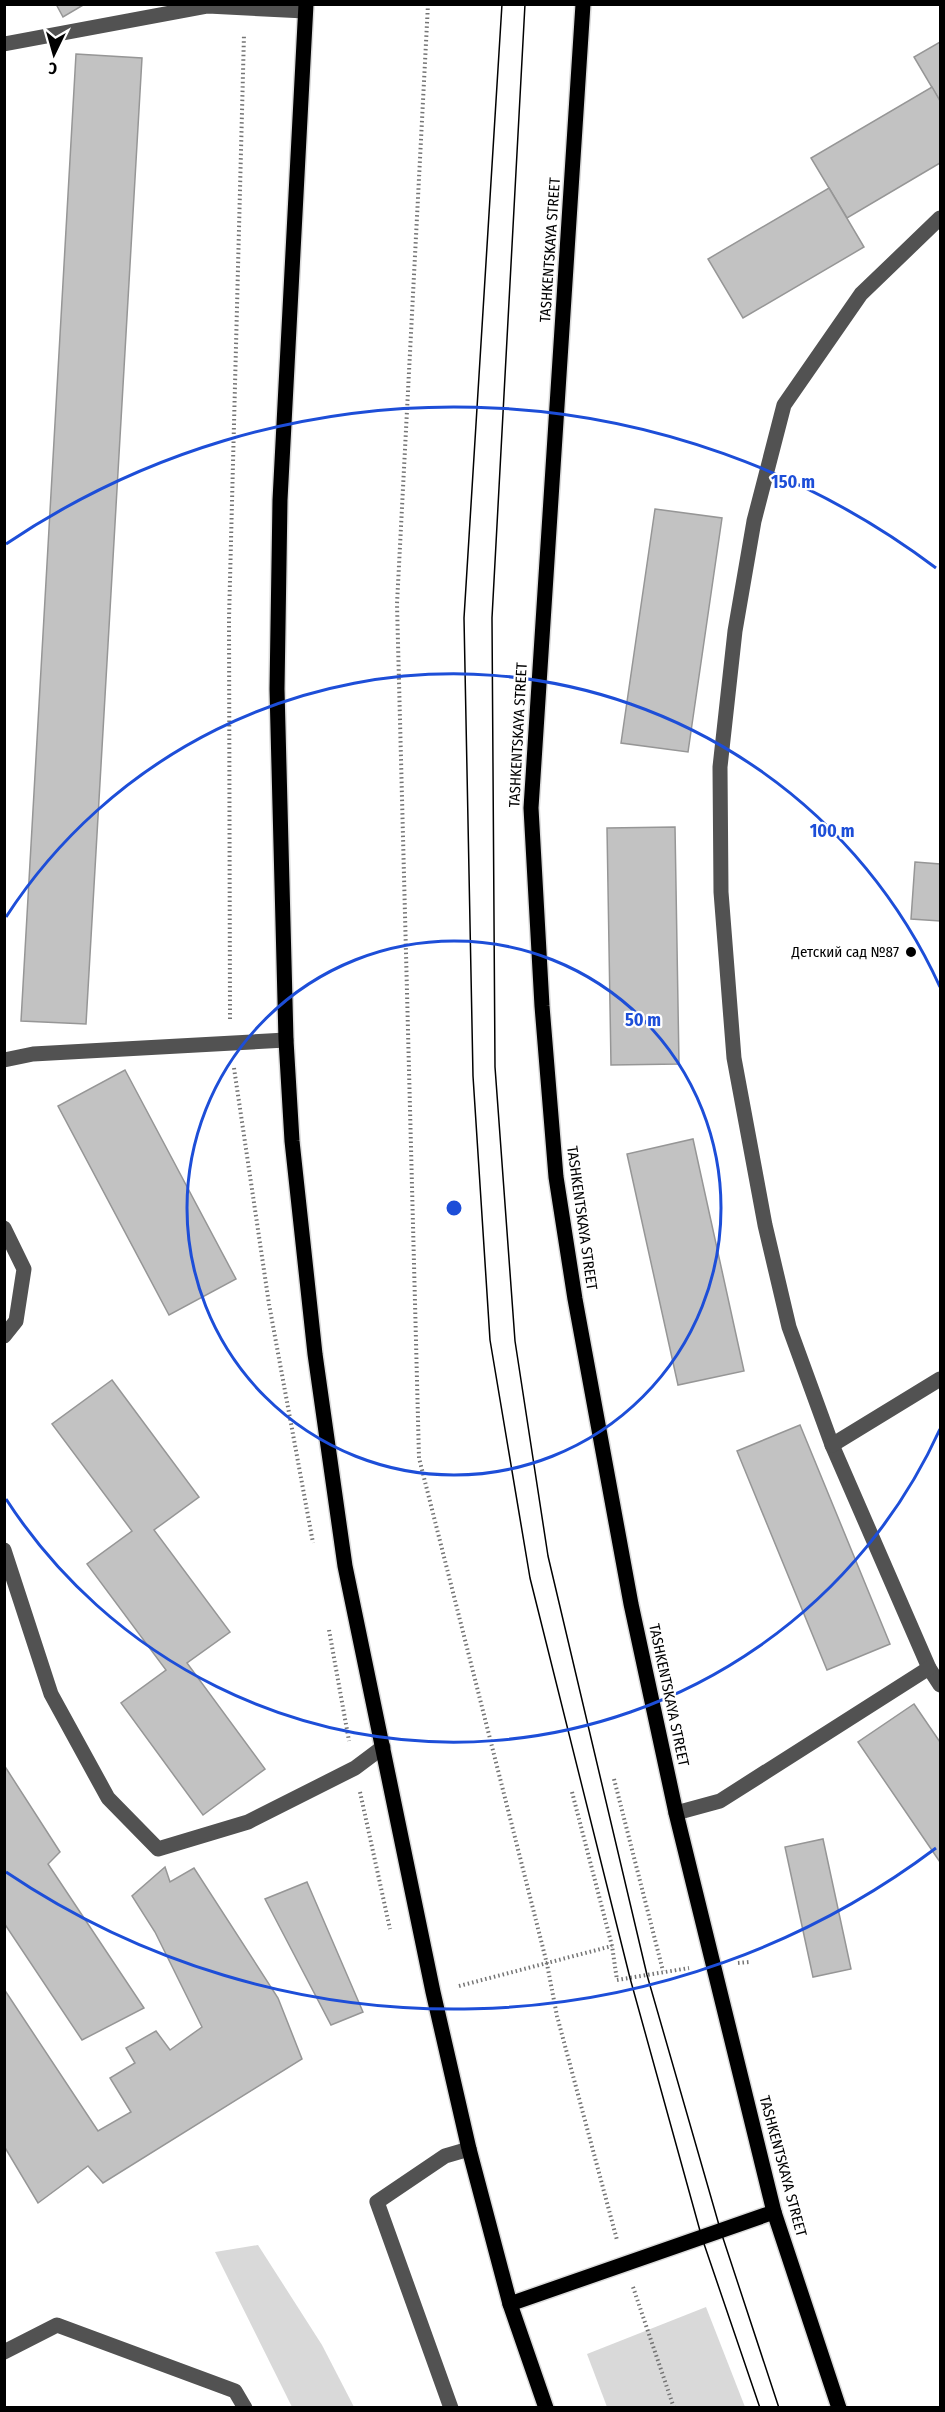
<svg xmlns="http://www.w3.org/2000/svg" width="945" height="2412" viewBox="0 0 945 2412" font-family="'Fira Sans Condensed',sans-serif">
  <rect width="100%" height="100%" fill="#fff"/>
  <g fill="#d9d9d9">
    <path d="M258,2245L322,2345L354,2407H292L215,2252Z"/>
    <path d="M706,2307L745,2407H607L587,2354Z"/>
  </g>
  <g fill="#c2c2c2" stroke="#969696" stroke-width="1.5">
    <path d="M56,4H85L63,17Z"/>
    <path d="M940,42V101L914,57Z"/>
    <path d="M76,54L142,58L86,1024L21,1021Z"/>
    <path d="M932,87L940,101V163L847,218L811,158Z"/>
    <path d="M829,188L864,247L743,318L708,259Z"/>
    <path d="M655,509L722,518L688,752L621,743Z"/>
    <path d="M675,827L679,1064L611,1065L607,828Z"/>
    <path d="M915,862L940,864V921L911,919Z"/>
    <path d="M125,1070L236,1279L169,1315L58,1106Z"/>
    <path d="M693,1139L744,1371L678,1385L627,1154Z"/>
    <path d="M112,1380L199,1497L154,1530L230,1632L187,1663L265,1769L203,1815L121,1703L166,1670L87,1564L132,1531L52,1424Z"/>
    <path d="M800,1425L890,1644L827,1670L737,1451Z"/>
    <path d="M914,1704L940,1742V1862L858,1742Z"/>
    <path d="M4,1765L60,1852L48,1864L144,2008L82,2040L4,1923Z"/>
    <path d="M823,1839L851,1969L813,1977L785,1847Z"/>
    <path d="M165,1867L170,1882L194,1868L278,1998L302,2059L103,2183L88,2166L38,2203L4,2146V1989L98,2131L131,2112L110,2078L135,2063L126,2048L156,2031L170,2050L202,2027L155,1932L132,1896Z"/>
    <path d="M307,1882L363,2012L331,2025L265,1899Z"/>
  </g>
  <g fill="none" stroke-linecap="round" stroke-linejoin="round">
    <g stroke="#dbdbdb" stroke-width="18">
      <g id="major">
        <path d="M306,4L280,500L277,689L286,1040L292,1141L315,1354L345,1566L433,1992L469,2149L510,2304L546,2408"/>
        <path d="M583,4L531,808L542,1006L556,1177L575,1299L631,1604L676,1813L774,2212L839,2408"/>
        <path d="M510,2304L774,2212"/>
      </g>
    </g>
    <g stroke="#747474" stroke-width="4" stroke-dasharray="1.5 3" stroke-linecap="butt">
      <path d="M428,4L397,604L419,1458L547,1964L557,2016L617,2240"/>
      <path d="M230,1019L229,619L244,34"/>
      <path d="M234,1068L269,1304L313,1543"/>
      <path d="M329,1630L349,1741"/>
      <path d="M614,1779L663,1971"/>
      <path d="M360,1792L390,1929"/>
      <path d="M572,1792L612,1946L617,1980L689,1968"/>
      <path d="M738,1963L749,1962"/>
      <path d="M459,1986L612,1946"/>
      <path d="M633,2287L674,2408"/>
    </g>
    <g stroke="#525252" stroke-width="15">
      <path d="M4,44L208,6L305,11"/>
      <path d="M940,218L861,294L784,405L754,521L735,631L720,767L721,892L734,1058L765,1225L789,1327L832,1445L929,1668L940,1685"/>
      <path d="M4,1060L33,1054L286,1040"/>
      <path d="M4,1228L24,1269L16,1321L4,1336"/>
      <path d="M832,1445L940,1379"/>
      <path d="M4,1550L51,1694L108,1798L158,1849L248,1822L355,1768L383,1747"/>
      <path d="M676,1813L720,1801L929,1668"/>
      <path d="M4,2352L57,2325L235,2391L245,2408"/>
      <path d="M451,2408L377,2202L445,2156L469,2149"/>
    </g>
    <use href="#major" stroke="#000" stroke-width="15"/>
    <g stroke="#000" stroke-width="1.5">
      <path d="M502,4L464,618L473,1076L490,1340L530,1578L630,1978L702,2238L760,2408"/>
      <path d="M525,4L492,618L495,1067L515,1341L548,1556L647,1975L721,2232L779,2408"/>
    </g>
  </g>
  <g fill="none" stroke="#1d4ed8" stroke-width="3">
    <circle cx="454" cy="1208" r="267"/>
    <path d="M940 1429A534 534 0 0 1 6 1499M6 917A534 534 0 0 1 940 987"/>
    <path d="M936 1848A801 801 0 0 1 6 1872M6 544A801 801 0 0 1 936 568"/>
  </g>
  <circle fill="#000" stroke="#fff" stroke-width="2" cx="911" cy="952" r="6"/>
  <g text-anchor="middle" dominant-baseline="central" stroke-width="4.5" stroke-linejoin="round" paint-order="stroke">
    <g font-size="15" fill="#000" stroke="#fff">
      <text transform="translate(550 250) rotate(-86)">TASHKENTSKAYA STREET</text>
      <text transform="translate(518 735) rotate(-87)">TASHKENTSKAYA STREET</text>
      <text transform="translate(582 1218) rotate(82)">TASHKENTSKAYA STREET</text>
      <text transform="translate(669 1695) rotate(78)">TASHKENTSKAYA STREET</text>
      <text transform="translate(783 2166) rotate(75)">TASHKENTSKAYA STREET</text>
    </g>
    <g font-size="15" fill="#000" stroke="#fff" text-anchor="end">
      <text x="899" y="952">Детский сад №87</text>
    </g>
  </g>
  <circle cx="454" cy="1208" r="9" fill="#1d4ed8" stroke="#fff" stroke-width="3"/>
  <g font-size="18" text-anchor="middle" font-weight="bold" fill="#1d4ed8" stroke="#fff" stroke-width="4.5" stroke-linejoin="round" paint-order="stroke">
    <text x="793" y="488">150 m</text>
    <text x="832" y="837">100 m</text>
    <text x="643" y="1026">50 m</text>
  </g>
  <rect width="945" height="2412" fill="none" stroke="#000000" stroke-width="12"/>
  <g transform="translate(54 54) rotate(185)" stroke="#ffffff" stroke-width="4.5" paint-order="stroke">
  <path d="M0-4.5L10 22L0 15L-10 22Z" fill="#000000"/>
  <text y="-9" font-size="16" font-weight="bold" text-anchor="middle" fill="#000000">С</text>
  </g>
</svg>
